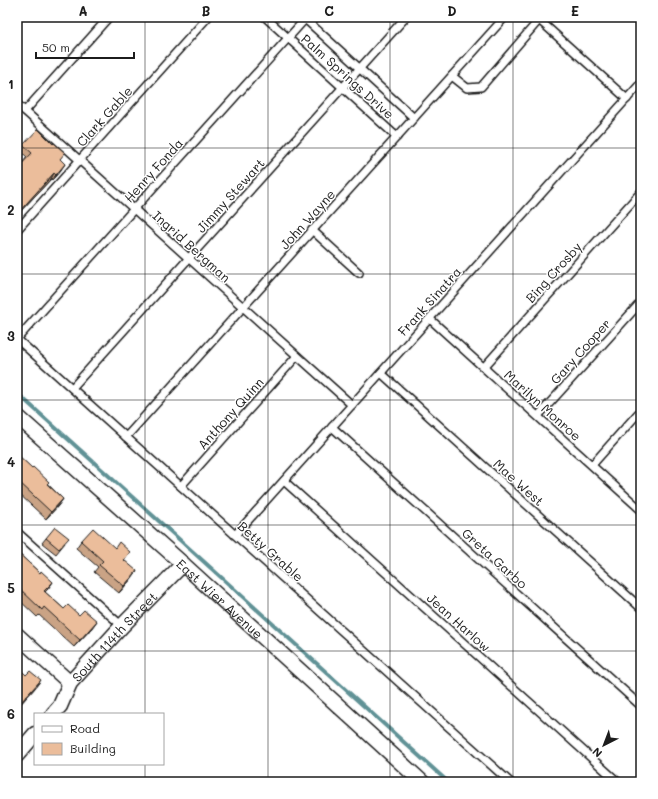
<svg xmlns="http://www.w3.org/2000/svg" width="658" height="799" viewBox="0 0 658 799" font-family="Mali,sans-serif">
  <rect width="100%" height="100%" fill="#fff"/>
  <filter id="ink" filterUnits="userSpaceOnUse"><feTurbulence type="fractalNoise" baseFrequency=".025" numOctaves="2"/><feDisplacementMap in="SourceGraphic" scale="8" xChannelSelector="R" yChannelSelector="G"/><feConvolveMatrix kernelMatrix="1 2 1 2 8 2 1 2 1" color-interpolation-filters="sRGB"/></filter>
  <g filter="url(#ink)">
    <g fill="none" stroke-linecap="round" stroke-linejoin="round">
      <path stroke="#619296" stroke-width="4" d="M17,393L448,782"/>
      <g stroke="#1c1c1c" stroke-width="10">
        <g id="lane">
          <path d="M265,17L397,137"/>
          <path d="M303,17L414,118"/>
          <path d="M307,17L17,339L510,782"/>
          <path d="M536,17L627,99"/>
          <path d="M452,76L467,88L481,87L539,20"/>
          <path d="M17,104L352,405"/>
          <path d="M25,111L109,17"/>
          <path d="M17,230L208,17"/>
          <path d="M312,230L359,273"/>
          <path d="M430,319L641,510"/>
          <path d="M484,367L641,192"/>
          <path d="M381,373L641,608"/>
          <path d="M72,388L406,17"/>
          <path d="M538,416L641,302"/>
          <path d="M332,427L641,706"/>
          <path d="M126,437L505,17"/>
          <path d="M592,465L641,410"/>
          <path d="M284,481L618,782"/>
          <path d="M181,486L297,356"/>
          <path d="M17,532L122,626"/>
          <path d="M235,535L641,83"/>
        </g>
      </g>
      <g stroke="#1c1c1c" stroke-width="17">
        <g id="street">
          <path id="s1" d="M17,416L183,564L422,782"/>
          <path d="M17,635L70,683"/>
          <path id="s2" d="M53,714L60,706L70,683L122,626L183,564"/>
          <path d="M17,755L35,734"/>
        </g>
      </g>
      <use href="#lane" stroke="#fff" stroke-width="7"/>
      <use href="#street" stroke="#fff" stroke-width="14"/>
    </g>
    <g fill="#caa385" stroke="#1c1c1c">
      <path d="M23,145L60,160L61,170L52,180L51,179L17,215V169L27,157L19,150Z"/>
      <path d="M17,454L63,499L58,506L46,519L17,492Z"/>
      <path d="M46,538L65,543L56,554L42,543Z"/>
      <path d="M81,541L115,548L125,560L132,578L119,593L94,572L98,567L76,548Z"/>
      <path d="M17,552L40,573L53,582L45,592L64,609L92,628L74,647L39,615L37,617L17,598Z"/>
      <path d="M17,666L35,688L17,708Z"/>
    </g>
    <g fill="#a4846c" stroke="#1c1c1c">
      <path d="M65,164L61,170L52,180L56,175Z"/>
      <path d="M54,173L51,179L17,215V214Z"/>
      <path d="M63,499L58,506L46,519L51,512Z"/>
      <path d="M137,571L132,578L119,593L124,586Z"/>
      <path d="M53,582L48,589L39,598L44,591Z"/>
      <path d="M97,621L92,628L74,647L80,640Z"/>
      <path d="M41,680L35,688L17,708L21,702Z"/>
    </g>
    <g fill="#ebbd9b" stroke="#1c1c1c">
      <path d="M38,129L53,144L54,143L65,153L60,159L65,164L56,175L54,173L17,214V178L19,175L17,173V169L32,153L23,145Z"/>
      <path d="M17,454L32,468L33,467L49,482L47,484L63,499L51,512L17,480Z"/>
      <path d="M55,527L69,538L59,549L46,538Z"/>
      <path d="M93,528L115,548L119,542L130,552L124,560L137,571L124,586L99,565L103,561L81,541Z"/>
      <path d="M17,552L40,573L41,571L53,582L44,591L64,609L68,605L79,615L84,610L97,621L80,640L44,607L42,610L17,586Z"/>
      <path d="M17,666L26,675L30,671L41,680L21,702L17,698Z"/>
      <path d="M27,780L30,782H25Z"/>
    </g>
  </g>
  <path fill="none" stroke="#1c1c1c" stroke-width="1" stroke-opacity="0.55" d="M145,17V714M268,17V782M390,17V782M513,17V782M17,148H641M17,274H641M17,400H641M17,525H641M17,651H641M145,764V782"/>
  <g text-anchor="middle" dominant-baseline="central" stroke-width="3" stroke-linejoin="round" paint-order="stroke">
    <g font-size="13" fill="#1c1c1c" stroke="#fff">
      <text transform="translate(348 76) rotate(42)">Palm Springs Drive</text>
      <text transform="translate(104 116) rotate(-48)">Clark Gable</text>
      <text transform="translate(153 170) rotate(-48)">Henry Fonda</text>
      <text transform="translate(230 195) rotate(-48)">Jimmy Stewart</text>
      <text transform="translate(307 219) rotate(-48)">John Wayne</text>
      <text transform="translate(192 246) rotate(42)">Ingrid Bergman</text>
      <text transform="translate(553 272) rotate(-48)">Bing Crosby</text>
      <text transform="translate(429 301) rotate(-48)">Frank Sinatra</text>
      <text transform="translate(580 351) rotate(-48)">Gary Cooper</text>
      <text transform="translate(543 405) rotate(42)">Marilyn Monroe</text>
      <text transform="translate(230 413) rotate(-48)">Anthony Quinn</text>
      <text transform="translate(519 482) rotate(42)">Mae West</text>
      <text transform="translate(271 551) rotate(42)">Betty Grable</text>
      <text transform="translate(495 558) rotate(42)">Greta Garbo</text>
      <text stroke="none"><textPath href="#s1" startOffset="273">East Wier Avenue</textPath></text>
      <text transform="translate(459 622) rotate(42)">Jean Harlow</text>
      <text stroke="none"><textPath href="#s2" startOffset="100">South 114th Street</textPath></text>
    </g>
  </g>
  <rect width="658" height="799" fill="none" stroke="#fff" stroke-width="44"/>
  <rect x="34" y="713" width="130" height="52" fill="#ffffff" stroke="#a4a4a4"/>
  <rect x="42" y="726" width="20" height="6" fill="#ffffff" stroke="#a4a4a4"/>
  <text x="70" y="733" font-size="12" fill="#1c1c1c">Road</text>
  <rect x="42" y="743" width="20" height="12" fill="#ebbd9b" stroke="#a4a4a4"/>
  <text x="70" y="753" font-size="12" fill="#1c1c1c">Building</text>
  <g transform="translate(604 745) rotate(222)" stroke="#ffffff" stroke-width="3" paint-order="stroke">
  <path d="M0-3L7 15L0 10L-7 15Z" fill="#1c1c1c"/>
  <text y="-6" font-size="11" font-weight="bold" text-anchor="middle" fill="#1c1c1c">N</text>
  </g>
  <path d="M36 52v6h98v-6" fill="none" stroke="#1c1c1c" stroke-width="2"/>
  <text x="42" y="52" font-size="12" fill="#1c1c1c" stroke="#ffffff" stroke-width="3" paint-order="stroke">50 m</text>
  <rect x="22" y="22" width="614" height="755" fill="none" stroke="#1c1c1c" stroke-width="1.5"/>
  <g font-size="13" text-anchor="middle" font-weight="bold" fill="#1c1c1c">
    <text x="83" y="16">A</text>
    <text x="206" y="16">B</text>
    <text x="329" y="16">C</text>
    <text x="452" y="16">D</text>
    <text x="575" y="16">E</text>
    <text x="11" y="89">1</text>
    <text x="11" y="215">2</text>
    <text x="11" y="341">3</text>
    <text x="11" y="467">4</text>
    <text x="11" y="593">5</text>
    <text x="11" y="719">6</text>
  </g>
</svg>
